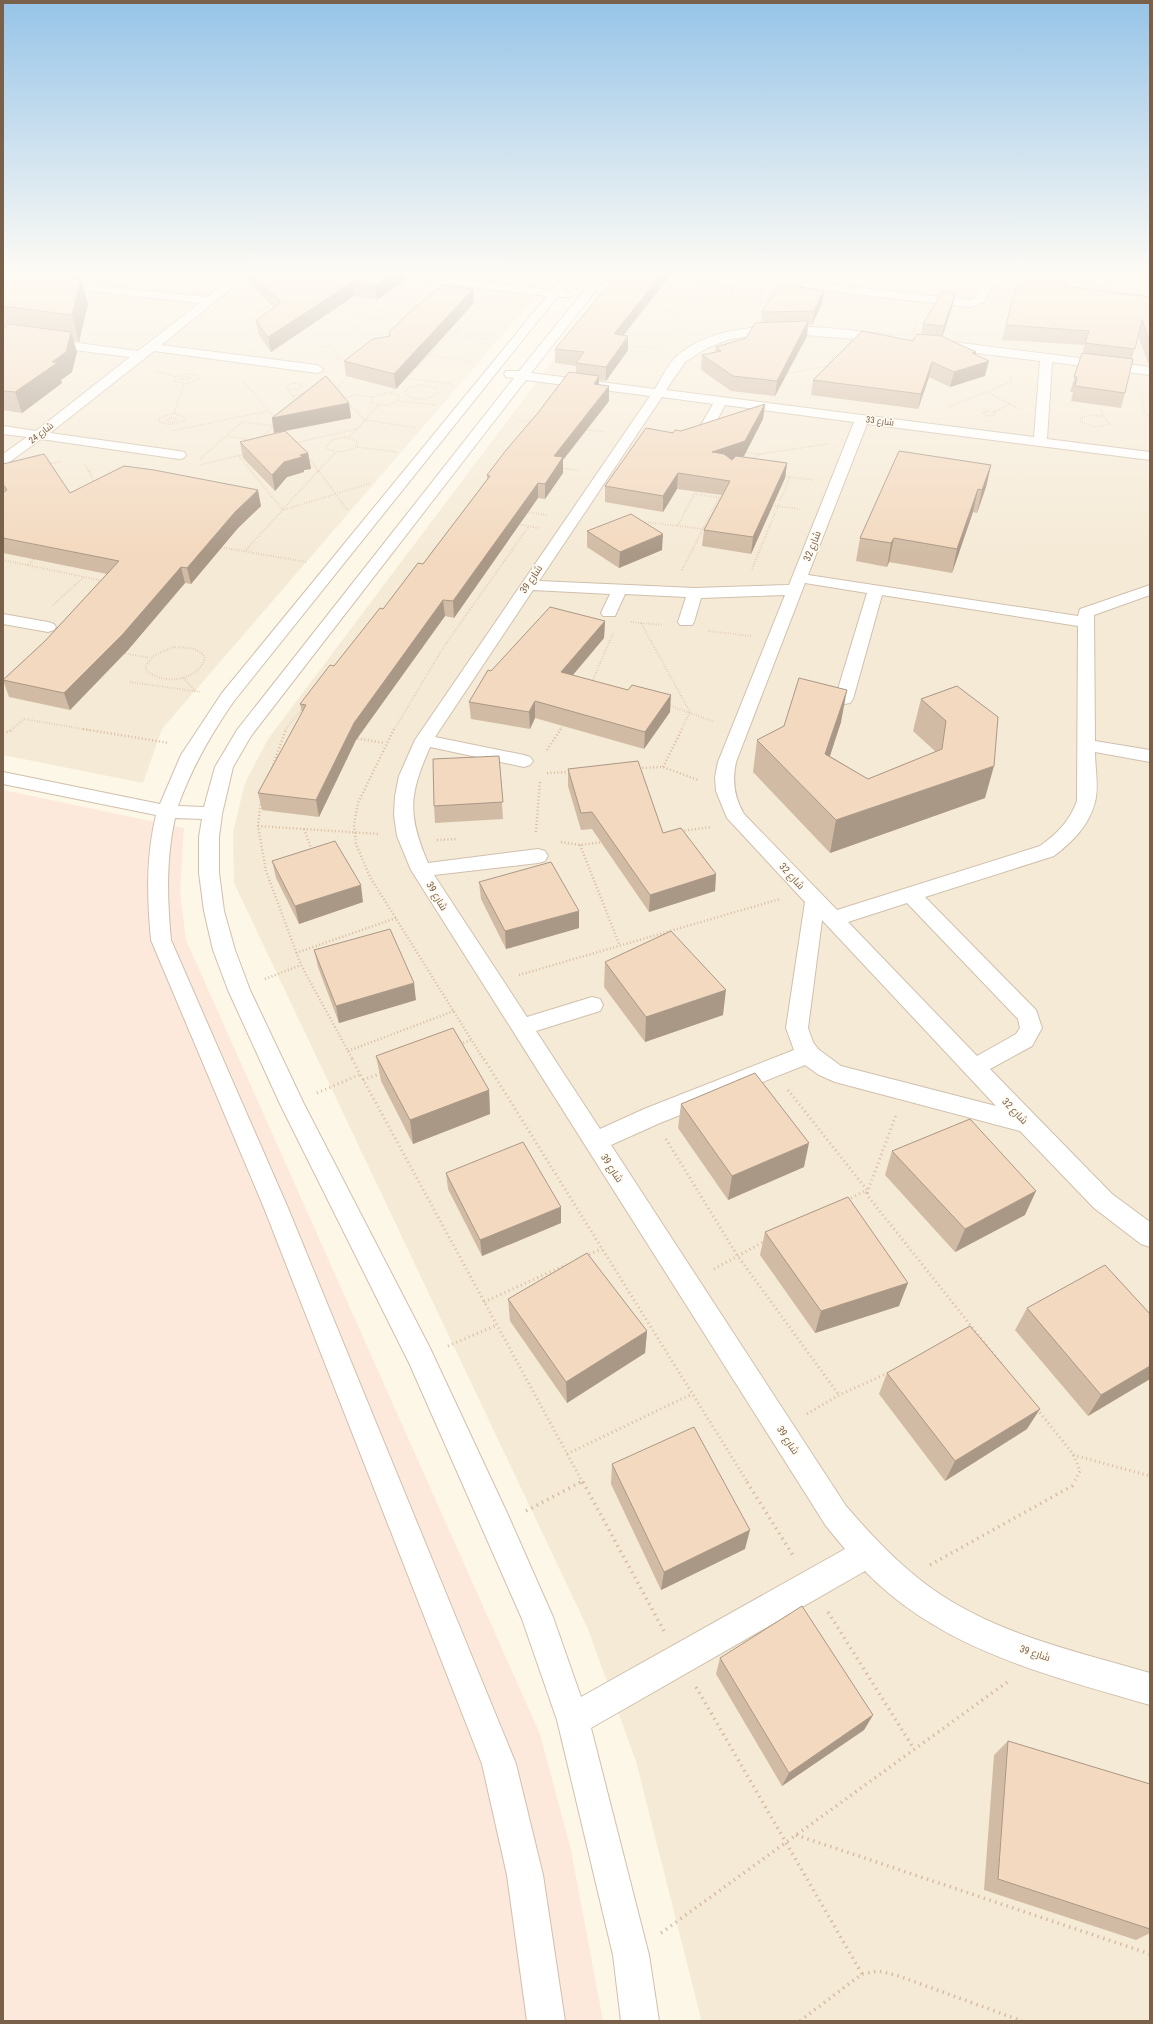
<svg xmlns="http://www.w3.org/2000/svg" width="1153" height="2024" viewBox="0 0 1153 2024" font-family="'Roboto Condensed',Cairo,sans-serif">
  <rect width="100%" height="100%" fill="#fdf7e8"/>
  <g fill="#f5ead6">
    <path d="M3,271H554L536,296L162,729L143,783L3,755Z"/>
    <path d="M620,271H1123L1150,278V2021H698L701,2019L636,1761L588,1629L234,883L233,832L245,783L268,739Z"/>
  </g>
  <path fill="#fde9dc" d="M3,790L184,828L180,892L186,940L540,1734L571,1850L603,2021H3Z"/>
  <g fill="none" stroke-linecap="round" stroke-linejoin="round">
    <g stroke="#d0c0ad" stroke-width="2">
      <g id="minor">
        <path d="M241,271H253L161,345L317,365L323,369L321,372L317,373L154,351L50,433L179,451L184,452L186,455L184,458L179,459L41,439L8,463L3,464V454L27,437L3,434V426L36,431L130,357L3,341V333L138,351L200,303L33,285L3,287V281L33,279L207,297Z"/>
        <path d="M359,271H393L552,290L569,271H580L563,291L571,293L573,295L571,297H557L234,701C211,734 192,767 178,806L204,807L215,767L237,730L514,378L506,377L504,374L506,371H519L600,271H611L531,373L655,389C661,379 668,364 677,356C725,312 830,328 889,335L893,336L895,339L893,342L781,333L754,335L730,339L707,348L685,362L666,390L1034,437L1040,361L937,348L931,344L933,341L937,340L1150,367V375L1052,362L1047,439L1150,452V460L867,424L808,575L1078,616L1080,609L1150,585V595L1094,615L1095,741L1150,750V762L1095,752C1095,768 1099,787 1095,802C1089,826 1072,842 1054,856L925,897L1036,1010L1042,1028L1032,1046L990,1069L1112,1194L1150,1222V1247L1141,1244L1094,1208L1020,1131L835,1082L819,1075L805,1065L660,1123L611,1145L846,1506C872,1536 899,1565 931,1588C995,1634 1075,1651 1150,1673V1705C1048,1675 941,1650 865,1571L591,1728L649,1955L659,2021H621L613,1955L557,1720L522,1619L410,1365L280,1104L228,990L213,950L204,911L199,873V837L202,819L175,818C166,859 167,898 171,940L288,1208L516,1764L543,1875L565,2021H527L507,1875L482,1764L264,1208L151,940C147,897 146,857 156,815L3,784V772L160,804L181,755L222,693L547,296L364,274ZM526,380L650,396L415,740L399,776L395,796L394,815L397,836L411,870L826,1526L845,1549L581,1697L553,1617L508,1515L430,1348L304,1104L250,990L235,950L224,911L219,873V837L222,814L233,767L251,736ZM662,397L713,404L701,425L708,429L713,428L725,405L854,422L789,585L695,588L539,581ZM805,583L867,593L835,699L838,703L844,704L850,703L853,699L882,595L1078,626L1077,801C1069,822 1058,833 1040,846L837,910L744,814C734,797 732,781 736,762ZM533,590L610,594L601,613L603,616H615L625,594L686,597L678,622L680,625H692L694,622L701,598L785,595L718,762L715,777L716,791L727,818L805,902L786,1028L794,1050L644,1109L600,1129L536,1031L600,1011L603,1005L600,999L592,997L527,1017L434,875L538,863L545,861L548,856L545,851L538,849L428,863C407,814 409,795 430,747L524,767L530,765L533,761L530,757L524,755L435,737ZM907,903L1018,1019L1020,1028L1016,1034L977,1056L848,922ZM822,920L996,1106L841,1066L818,1049L813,1042L808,1028Z"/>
        <path d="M795,271H806L803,278L813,283L969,300L975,298L983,283L990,278L954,274L949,271L1000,273L1015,271L992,287L984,302L970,307L810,289L793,281L792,279Z"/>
        <path d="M1132,271L1150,272V278L1133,273Z"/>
        <path d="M3,614L48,622L54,624L56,627L54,630L48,632L3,624Z"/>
      </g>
    </g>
    <g stroke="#d9bca1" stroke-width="1.5" stroke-dasharray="0.5 1.5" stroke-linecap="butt">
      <path d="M709,272L737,275"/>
      <path d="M745,273L749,276L737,275Z"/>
      <path d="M749,276L775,279"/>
      <path d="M1074,277L1102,288"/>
      <path d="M701,284L778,291"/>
      <path d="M1111,286L1116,289L1112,291L1102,288Z"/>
      <path d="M1103,287L1105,271"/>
      <path d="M1073,290L1074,271"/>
      <path d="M655,293L657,296L690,299"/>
      <path d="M650,298L657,296"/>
      <path d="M728,303L734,288"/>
      <path d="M265,307L276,309"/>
      <path d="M235,309L268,313"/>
      <path d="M376,310L386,312L387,317L372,320L362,318L361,316L365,312Z"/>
      <path d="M754,310L763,291"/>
      <path d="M640,311L647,309L681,313"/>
      <path d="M259,312L273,302"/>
      <path d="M326,314L334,310L361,314"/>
      <path d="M387,317L405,319"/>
      <path d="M370,321L352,326L371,344"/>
      <path d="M683,331L675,324L677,318L709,271"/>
      <path d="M451,335L488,339"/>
      <path d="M243,337L259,323"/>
      <path d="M912,343L916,319"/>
      <path d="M625,345L660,349"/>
      <path d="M320,347L329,346L341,359"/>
      <path d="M429,355L471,362"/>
      <path d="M336,359L347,361"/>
      <path d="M829,365L834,355"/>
      <path d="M157,371L176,377"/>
      <path d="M184,374L197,375L199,379L186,384L174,381L176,377Z"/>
      <path d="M409,374L481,306"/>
      <path d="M784,374L828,366"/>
      <path d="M185,376L190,378L185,380L180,379Z"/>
      <path d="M405,378L452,384"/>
      <path d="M243,381L275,418"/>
      <path d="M293,383L300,384L302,387L297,390L287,389L286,386Z"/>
      <path d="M332,385L341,387L336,390"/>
      <path d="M339,385L349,375"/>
      <path d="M421,385L436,388L438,393C428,401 415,401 405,394V391L410,387Z"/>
      <path d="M288,390L297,402"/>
      <path d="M987,392L1019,409"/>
      <path d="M1142,392L1144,412L1150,417"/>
      <path d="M385,393L395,394L400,397C393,407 381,407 371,402L372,397Z"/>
      <path d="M390,393L397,386"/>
      <path d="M292,396L305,393"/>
      <path d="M343,398L356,395L372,397"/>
      <path d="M398,401L435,405"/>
      <path d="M347,402L365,420L416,428"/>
      <path d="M948,407L1008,383L1011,381L1010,375"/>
      <path d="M1101,410L1103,416"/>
      <path d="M986,411L994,412L995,415L988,416L983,413Z"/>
      <path d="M994,412L1009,404"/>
      <path d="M174,413L186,418L184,421L168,425L158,421L160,417Z"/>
      <path d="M174,413L184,384"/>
      <path d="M1090,415L1103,416L1110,424L1094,427L1080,421L1081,418Z"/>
      <path d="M171,418H176L177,420L172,422L166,421Z"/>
      <path d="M518,420L533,422"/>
      <path d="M283,428L291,437"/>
      <path d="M583,429L604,432"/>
      <path d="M171,431L268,411"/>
      <path d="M227,436L251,440"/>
      <path d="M345,437L357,441V447C347,452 338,453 327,449L326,446L332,440Z"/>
      <path d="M261,438L273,426"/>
      <path d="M349,438L379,405"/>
      <path d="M295,443L357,429"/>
      <path d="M357,447L397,452"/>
      <path d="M744,452L761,454"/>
      <path d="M238,455L252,472"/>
      <path d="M308,457L319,472"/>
      <path d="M200,459L242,422L273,426"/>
      <path d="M752,461L755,456L761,454L827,444"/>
      <path d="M49,464L62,461"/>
      <path d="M85,464L89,472"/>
      <path d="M200,465L245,454"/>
      <path d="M561,468L578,470"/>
      <path d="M317,472L336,452"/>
    </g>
    <g stroke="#d9bca1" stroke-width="2" stroke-dasharray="0.5 2" stroke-linecap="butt">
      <path d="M89,471L95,484"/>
      <path d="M251,471L283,510L371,483"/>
      <path d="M319,471L348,511"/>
      <path d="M783,476L813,480"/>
      <path d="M694,494L723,498"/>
      <path d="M770,505L800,509"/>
      <path d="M526,512L547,515"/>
      <path d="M638,521L703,529"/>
      <path d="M516,524L539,528"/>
      <path d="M678,525L697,489"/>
      <path d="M219,547L307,562"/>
      <path d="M245,551L318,471"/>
      <path d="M3,560L104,581"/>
      <path d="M28,565L36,557"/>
      <path d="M752,569L790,477"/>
      <path d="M682,570L719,498"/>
      <path d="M53,605L84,577"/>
      <path d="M631,622L663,625"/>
      <path d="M641,623L690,712L681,730"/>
      <path d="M708,631L751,636"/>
      <path d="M173,647C185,648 198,646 205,658C198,681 163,686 146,670V666L153,656Z"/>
      <path d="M123,653L150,658"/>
      <path d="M183,678L196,691"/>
      <path d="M130,682L201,692"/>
      <path d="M592,682L613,633"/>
      <path d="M668,705L715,722"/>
      <path d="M11,730L24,719L89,730"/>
      <path d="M285,730L303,708"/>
      <path d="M394,730L443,648L529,526"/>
      <path d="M560,730L564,724"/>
    </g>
    <g stroke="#d9bca1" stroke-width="2.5" stroke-dasharray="1 2.5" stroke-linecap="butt">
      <path d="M83,729L169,743"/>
      <path d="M394,729L358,803L354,824L356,844L370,877L484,1060"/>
      <path d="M3,732H9L12,729"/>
      <path d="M354,738L385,743"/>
      <path d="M547,750L561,729"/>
      <path d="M663,767L682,729"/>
      <path d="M272,768L286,729"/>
      <path d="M639,768L663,767L698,780"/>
      <path d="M547,773L570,772"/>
      <path d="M261,801L258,826L266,871L301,965L353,1060"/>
      <path d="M258,826L379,834"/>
      <path d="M304,829L312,851"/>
      <path d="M681,831L712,827"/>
      <path d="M536,832L540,780"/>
      <path d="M437,840L458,839"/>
      <path d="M561,842L580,845L603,842"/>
      <path d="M580,845L620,946"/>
      <path d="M296,953L396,918"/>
      <path d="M519,975L780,899"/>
      <path d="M265,979L301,965"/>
      <path d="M460,1044L471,1040"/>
      <path d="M348,1051L454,1011"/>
    </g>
    <g stroke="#d9bca1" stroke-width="3" stroke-dasharray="1 3.5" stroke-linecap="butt">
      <path d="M352,1059L583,1483"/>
      <path d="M484,1059L748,1483"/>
      <path d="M363,1080L382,1073"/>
      <path d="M788,1090L867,1190V1195L1003,1366"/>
      <path d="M317,1093L361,1074"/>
      <path d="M666,1139L737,1255L839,1395"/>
      <path d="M867,1193L896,1115"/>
      <path d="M847,1200L867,1190"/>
      <path d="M585,1256L602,1249"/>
      <path d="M714,1269L765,1241"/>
      <path d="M484,1302L570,1263"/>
      <path d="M448,1346L497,1325"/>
      <path d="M1037,1409L1073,1454L1080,1471L1074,1483"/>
      <path d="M807,1414L839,1395L888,1373"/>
      <path d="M567,1454L692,1394"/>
      <path d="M1073,1455L1150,1476"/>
      <path d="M579,1483L582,1481"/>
    </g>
    <g stroke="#d9bca1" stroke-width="3.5" stroke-dasharray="1.5 4.5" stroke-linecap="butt">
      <path d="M583,1482L664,1631"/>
      <path d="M747,1482L794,1557"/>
      <path d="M526,1511L581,1482"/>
      <path d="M930,1565L1072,1486L1074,1482"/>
      <path d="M828,1612L914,1749"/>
      <path d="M696,1687L862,1974"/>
      <path d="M796,1835L1150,1954"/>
      <path d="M661,1933L1010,1680"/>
      <path d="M800,2021L862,1974L878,1971L896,1975L1022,2021"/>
    </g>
    <use href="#minor" fill="#fff" fill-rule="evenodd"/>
  </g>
  <g fill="#d1bba4">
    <path d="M3,271H78L88,304L79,342L74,341L77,352L72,372L61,380L62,383L22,413L3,410Z"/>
    <path d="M247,271H299L309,281L322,271H404L405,280L377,300L354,296L271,352L259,335L256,321L274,308L249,282Z"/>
    <path d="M407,271H418L417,272Z"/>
    <path d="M620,271H674L624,335L628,336V350L606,381L599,380V384L609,401L563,460V473L545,499L538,498L454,618L445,616L356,740L319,817L262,810L258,793L302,713L300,704L334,666L423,564L487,479V475L576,373V366L555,363V349Z"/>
    <path d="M1065,286L1150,297V366L1149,365L1138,336L1132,359L1125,393L1121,408L1071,401L1073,392H1070L1085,345L1002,340L1006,325Z"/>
    <path d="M824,290L822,304L812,325H808L807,336L775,396L731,391L701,370L702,355L715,352L716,347L746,338L761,323L762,312Z"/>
    <path d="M955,294L952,308L942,337L975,355L985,376L950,387L929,377L918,409L811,395L813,380L913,341L921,334L923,324Z"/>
    <path d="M474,303L396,389L346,376L344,361L390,336Z"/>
    <path d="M349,403L351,418L285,431L308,453L311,469L304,470V472L287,477L275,491L243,458L240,442L281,432L274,433L272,418Z"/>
    <path d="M765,404L763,419L744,456L743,457L787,463L785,478L751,554L702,546L704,530L722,495L677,489L663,512L605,502V486L673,433L681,431Z"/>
    <path d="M3,464L70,493L261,506L238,528L191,584L185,583L128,650L70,710L9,697L3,680L45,641L107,574L3,553V493H4L3,491Z"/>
    <path d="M991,465L986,487L977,513L973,512L952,573L889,562L887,567L856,561L860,538Z"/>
    <path d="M587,531L662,550L619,568L587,547Z"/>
    <path d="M605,621L604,638L573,675L670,712L644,749L535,718L530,729L471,719L469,702L491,671Z"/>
    <path d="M957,686L985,798L830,853L753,772L757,740L784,726L841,722L830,756L868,779L936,752L913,731L921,699Z"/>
    <path d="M499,756L503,819L435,823L434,806Z"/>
    <path d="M568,769L663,833L716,874L715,891L649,912L592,829L581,830L568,786Z"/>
    <path d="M272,861L363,902L299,924L276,878Z"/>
    <path d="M479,882L579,928L506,949L481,899Z"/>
    <path d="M314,950L416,1000L339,1023L318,967Z"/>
    <path d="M605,962L723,1015L645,1042L604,987Z"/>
    <path d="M376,1056L489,1090L490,1114L413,1144L381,1081Z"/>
    <path d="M681,1104L804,1167L728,1200L678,1128Z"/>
    <path d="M892,1151L1025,1215L955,1252L885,1175Z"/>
    <path d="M446,1173L561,1223L482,1256L448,1189Z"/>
    <path d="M765,1232L899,1306L815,1333L760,1255Z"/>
    <path d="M508,1299L647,1331L645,1353L567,1403L510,1321Z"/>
    <path d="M1027,1308L1150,1314V1379L1088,1416L1015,1330Z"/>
    <path d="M887,1373L1027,1429L945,1481L879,1394Z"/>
    <path d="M612,1464L745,1549L661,1590L611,1484Z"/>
    <path d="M720,1658L873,1715L864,1730L782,1786L716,1674Z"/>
    <path d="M1008,1741L1150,1784V1933L1136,1940L984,1890L994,1755Z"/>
  </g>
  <g fill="#aa9886">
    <path d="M75,271H78L80,282L81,278L88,304L79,342L72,315L71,279Z"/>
    <path d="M398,271H404L405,280L377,300L375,286Z"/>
    <path d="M664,271H674L613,348L614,334Z"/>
    <path d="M353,282L354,296L271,352L268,337Z"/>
    <path d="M473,289L474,303L396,389L394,374Z"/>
    <path d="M824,290L822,304L812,325L814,311Z"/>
    <path d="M955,294L952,308L941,341L944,326Z"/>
    <path d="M808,321L807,336L775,396L777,381Z"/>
    <path d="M71,332L77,352L72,372L61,380L62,383L22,413L15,392L52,362Z"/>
    <path d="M628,336V350L606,381V367Z"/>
    <path d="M976,352L973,366L989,361L985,376L950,387L954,372L972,353Z"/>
    <path d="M932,362L929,377L918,409L921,394Z"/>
    <path d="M599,376V391L594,384Z"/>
    <path d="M609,386V401L563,460V473L545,499V484L554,456Z"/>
    <path d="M349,403L351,418L274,433L272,418Z"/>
    <path d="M765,404L763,419L744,456L711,468L712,452Z"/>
    <path d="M308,453L311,469L304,470V472L287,477L275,491L272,475L284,462L300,455Z"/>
    <path d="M787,463L785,478L751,554L753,537Z"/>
    <path d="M991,465L986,487L977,513L982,490Z"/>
    <path d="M678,473L677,489L663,512V496Z"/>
    <path d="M538,483V498L454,618L453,601Z"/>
    <path d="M978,489L973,512L952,573L957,549Z"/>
    <path d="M258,490L261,506L238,528L191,584L187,568L235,512Z"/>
    <path d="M663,534L662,550L619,568L620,552Z"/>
    <path d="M894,538L889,562L887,567L891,543Z"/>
    <path d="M181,567L185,583L128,650L70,710L64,693Z"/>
    <path d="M443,600L445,616L356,740L319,817L316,800L354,723Z"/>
    <path d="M605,621L604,638L561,689V672Z"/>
    <path d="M847,690L841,722L820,786L825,754Z"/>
    <path d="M671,695L670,712L644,749L645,732Z"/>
    <path d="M535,701V718L530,729L529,712Z"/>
    <path d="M994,766L985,798L830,853L836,820Z"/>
    <path d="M716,874L715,891L649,912L650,895Z"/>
    <path d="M361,885L363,902L299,924L295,906Z"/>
    <path d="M579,911V928L506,949L505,931Z"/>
    <path d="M414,983L416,1000L339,1023L336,1006Z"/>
    <path d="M726,990L723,1015L645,1042L646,1017Z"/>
    <path d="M489,1090L490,1114L413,1144L410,1120Z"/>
    <path d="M809,1143L804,1167L728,1200L732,1176Z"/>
    <path d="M1036,1191L1025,1215L955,1252L965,1229Z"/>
    <path d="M561,1207V1223L482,1256L480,1240Z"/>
    <path d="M908,1283L899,1306L815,1333L821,1311Z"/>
    <path d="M647,1331L645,1353L567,1403L566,1382Z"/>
    <path d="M1150,1366V1379L1088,1416L1101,1395Z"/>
    <path d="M1040,1409L1027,1429L945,1481L955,1461Z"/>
    <path d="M750,1530L745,1549L661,1590L664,1572Z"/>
    <path d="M873,1715L864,1730L782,1786L789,1773Z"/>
  </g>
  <g fill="#f3d9bf" stroke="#aa9886">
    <path d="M3,271H75L71,279L81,278L72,315L3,306Z"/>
    <path d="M249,271H299L309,281L322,271H398L375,286L353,282L268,337L256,321L281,302Z"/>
    <path d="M620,271H664L614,334L628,336L606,367L576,363L584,352L555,349Z"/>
    <path d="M1020,271H1068L1065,286L1150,297V342L1142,320L1135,349L1085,343L1089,331L1006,325Z"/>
    <path d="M443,285L473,289L394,374L344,361L373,339L390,336L389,332L414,308Z"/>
    <path d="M779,285L824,290L814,311L762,312Z"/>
    <path d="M943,291L955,294L944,326L923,324Z"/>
    <path d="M808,321L777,381L733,376L702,355L721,351L716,347L746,338L755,323Z"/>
    <path d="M9,324L71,332L66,352L52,362L57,363L15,392L3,391V329Z"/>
    <path d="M862,331L913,341L917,334L941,336L976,352L972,353L989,361L954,372L932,362L921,394L813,380Z"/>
    <path d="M1082,353L1133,359L1125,393L1075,386L1077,377H1074Z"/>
    <path d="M569,372L599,376L594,384L609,386L554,456L563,457L545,484L538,483L453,601L443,600L354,723L316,800L258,793L306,705L300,704L330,665L334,666L380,608L383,609L418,563L423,564L490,476L487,475L507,449L537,414Z"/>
    <path d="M326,376L349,403L272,418Z"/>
    <path d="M765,404L745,441L712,452L724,454L732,460L736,456L787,463L753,537L704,530L730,481L678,473L663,496L605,486L646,428L673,433L675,430L681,431Z"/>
    <path d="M285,431L308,453L300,455L302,457L284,462L272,475L240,442Z"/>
    <path d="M899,451L991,465L982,490L978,489L957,549L894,538L891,543L860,538Z"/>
    <path d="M44,454L70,493L124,466L154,470L258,490L235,512L187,568L181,567L123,634L64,693L3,680L45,641L119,561L3,538V493L7,490L3,484V464Z"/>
    <path d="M631,514L663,534L620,552L587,531Z"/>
    <path d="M550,607L605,621L561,672L628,690L632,685L671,695L645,732L535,701L529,712L469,702L488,670L491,671Z"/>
    <path d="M799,678L847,690L825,754L868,779L942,749L946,721L921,699L957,686L998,717L994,766L836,820L757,740L784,726Z"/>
    <path d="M499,756L503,802L434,806L433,759Z"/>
    <path d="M638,761L663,833L681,828L716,874L650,895L592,812L581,813L568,769Z"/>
    <path d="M335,841L361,885L295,906L272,861Z"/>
    <path d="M551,862L579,911L505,931L479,882Z"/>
    <path d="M390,929L414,983L336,1006L314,950Z"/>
    <path d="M671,931L726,990L646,1017L605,962Z"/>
    <path d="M453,1028L489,1090L410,1120L376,1056Z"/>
    <path d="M755,1073L809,1143L732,1176L681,1104Z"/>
    <path d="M970,1119L1036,1191L965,1229L892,1151Z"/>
    <path d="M523,1142L561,1207L480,1240L446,1173Z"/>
    <path d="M848,1197L908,1283L821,1311L765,1232Z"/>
    <path d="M587,1253L647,1331L566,1382L508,1299Z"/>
    <path d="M1105,1265L1150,1314V1366L1101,1395L1027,1308Z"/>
    <path d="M970,1326L1040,1409L955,1461L887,1373Z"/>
    <path d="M694,1427L750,1530L664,1572L612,1464Z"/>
    <path d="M802,1606L873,1715L789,1773L720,1658Z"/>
    <path d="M1008,1741L1150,1784V1929L998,1879Z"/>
  </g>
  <linearGradient id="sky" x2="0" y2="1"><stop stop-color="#96c4e8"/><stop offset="0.49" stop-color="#fefbf5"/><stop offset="1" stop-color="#fefbf5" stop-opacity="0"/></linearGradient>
  <rect width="1153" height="555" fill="url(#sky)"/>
  <g text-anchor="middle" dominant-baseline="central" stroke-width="3" stroke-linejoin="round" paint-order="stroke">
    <g font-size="9" fill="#79604b" stroke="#fffaf0">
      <text transform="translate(880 421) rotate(7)">شارع 33</text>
      <text transform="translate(41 433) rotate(-38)">شارع 24</text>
    </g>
    <g font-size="10" fill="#79604b" stroke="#fffaf0">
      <text transform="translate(812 546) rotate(-69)">شارع 32</text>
      <text transform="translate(531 579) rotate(-56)">شارع 39</text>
      <text transform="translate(792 876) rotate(47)">شارع 32</text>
      <text transform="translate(437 896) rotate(59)">شارع 39</text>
      <text transform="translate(1015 1111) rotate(46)">شارع 32</text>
      <text transform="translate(612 1168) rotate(57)">شارع 39</text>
      <text transform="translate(788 1440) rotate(57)">شارع 39</text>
      <text transform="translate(1035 1653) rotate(18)">شارع 39</text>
    </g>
  </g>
  <rect width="1153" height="2024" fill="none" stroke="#79604b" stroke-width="8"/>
</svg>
